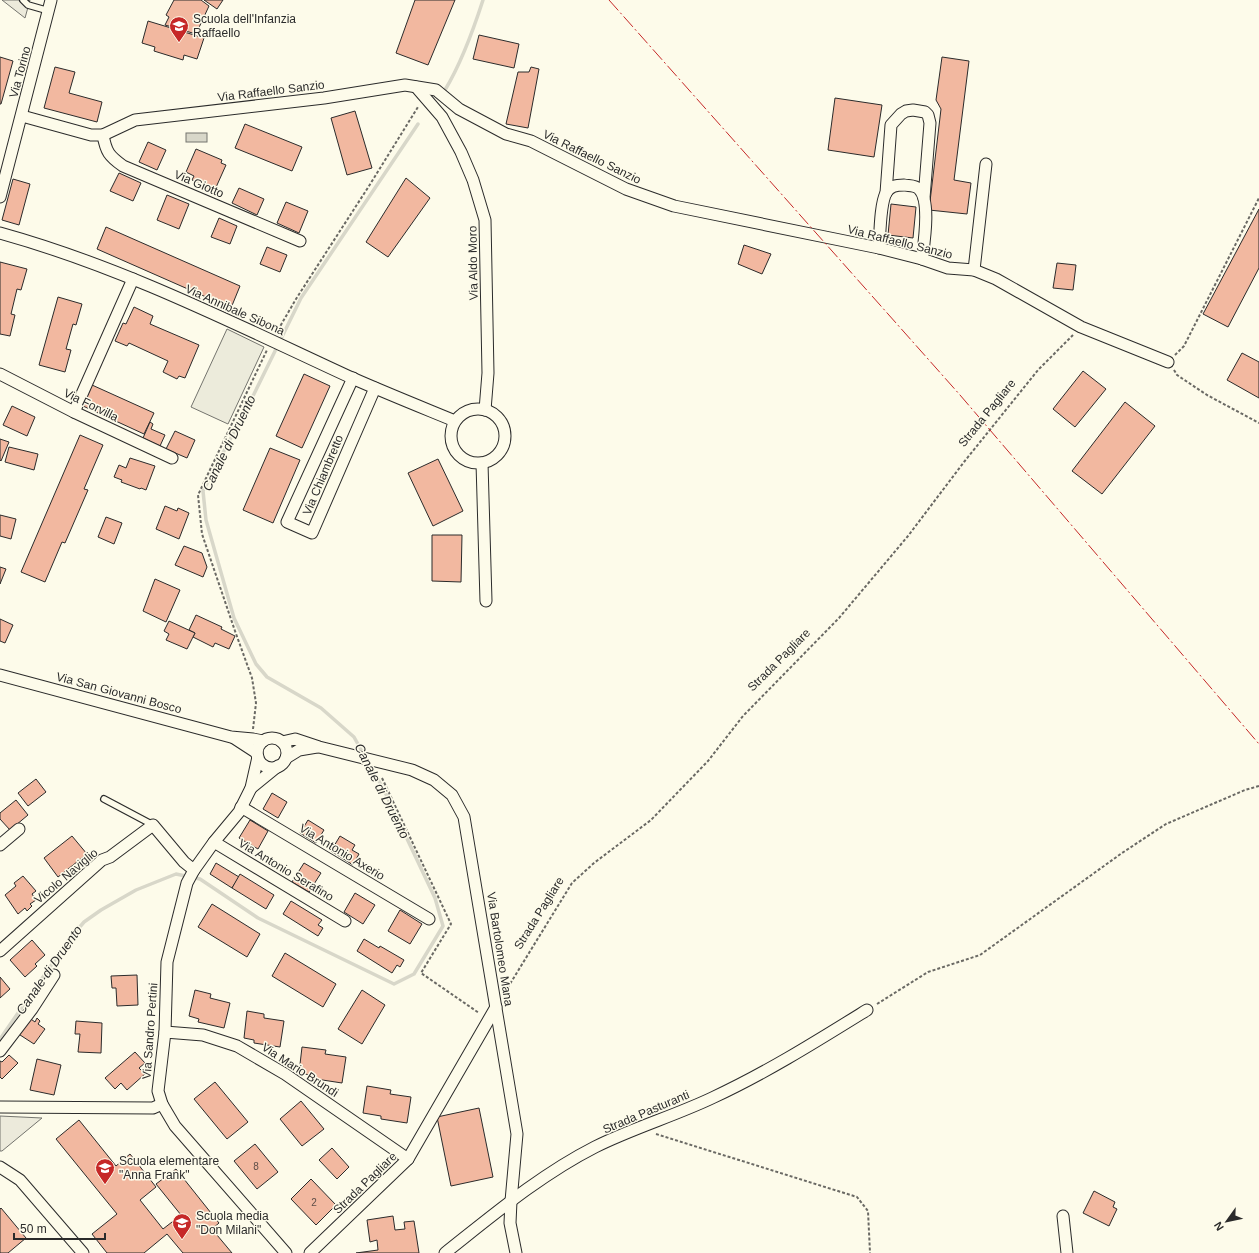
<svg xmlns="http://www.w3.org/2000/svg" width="1259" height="1253" viewBox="0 0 1259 1253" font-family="Arial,sans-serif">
  <rect width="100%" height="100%" fill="#fdfbea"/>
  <path fill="#ecebdb" stroke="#74746e" d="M227,329L264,347L228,424L191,407Z"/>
  <g fill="#eceadb" stroke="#74746e">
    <path d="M2,0H30L25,18Z"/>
    <path d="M0,1116L42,1118L2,1151H0Z"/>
  </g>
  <rect fill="#d8d7c9" stroke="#74746e" x="186" y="133" width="21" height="9"/>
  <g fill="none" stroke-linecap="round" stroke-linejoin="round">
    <g stroke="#d8d7c9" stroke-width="3.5">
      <path d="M445,90C462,62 473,31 483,0"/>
      <path d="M364,755L354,737L321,708L267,677L256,664L234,618L206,520L203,491L254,394L301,298L418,124"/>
      <path d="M0,1039L68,941L84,922L101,910L136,890L176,874L200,879L258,918L394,984L414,974L443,926L435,898L384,790L368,762"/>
    </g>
  </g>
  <g fill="#f2b8a0" stroke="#2b2b2b">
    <path d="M174,0H201L209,6L196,34L165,25L169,17L166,15Z"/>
    <path d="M204,0H223L217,9Z"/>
    <path d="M415,0H455L428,65L396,53Z"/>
    <path d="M148,21L204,38L197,59L184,55L183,60L154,51L155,47L142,43Z"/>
    <path d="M479,35L519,44L514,68L473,59Z"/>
    <path d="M0,57L13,61L1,104H0Z"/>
    <path d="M942,57L969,61L954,180L971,183L967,214L929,210L941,109L936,100Z"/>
    <path d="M55,67L75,72L69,93L102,102L97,122L44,108Z"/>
    <path d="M531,67L539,69L528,128L506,124L518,72H529Z"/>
    <path d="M835,98L882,105L874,157L828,150Z"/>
    <path d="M355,111L372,168L347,175L331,118Z"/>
    <path d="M245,124L302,147L292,171L235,148Z"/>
    <path d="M148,142L166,150L157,170L139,162Z"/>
    <path d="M196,149L222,160L221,163L226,165L213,194L201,188L203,185L192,180L194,176L186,172Z"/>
    <path d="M119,173L141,183L133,201L110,191Z"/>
    <path d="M406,178L430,198L388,257L366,242Z"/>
    <path d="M13,179L30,184L19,225L2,220Z"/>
    <path d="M239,188L264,199L257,215L232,203Z"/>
    <path d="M167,195L189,204L179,229L157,220Z"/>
    <path d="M286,202L308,211L299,233L277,223Z"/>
    <path d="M891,204L916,207L913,238L888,235Z"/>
    <path d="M1259,209V268L1228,327L1203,314Z"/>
    <path d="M219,218L237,226L230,244L211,237Z"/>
    <path d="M106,227L240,286L231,308L97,249Z"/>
    <path d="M744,245L771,254L762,274L738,264Z"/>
    <path d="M267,247L287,255L280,272L260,264Z"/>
    <path d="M0,262L27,269L21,290L17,289L11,314L15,315L10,336L0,334Z"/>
    <path d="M1057,263L1076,265L1073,290L1053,288Z"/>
    <path d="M58,297L82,304L76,325L73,324L66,349L71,350L65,372L39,365Z"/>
    <path d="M134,307L153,316L150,324L199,345L185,378L179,376L177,379L163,372L168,361L129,343L127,346L115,341L123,323L126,324Z"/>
    <path d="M1242,353L1259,362V398L1227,380Z"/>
    <path d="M1083,371L1106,389L1075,427L1053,409Z"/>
    <path d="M304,374L330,386L302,448L276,436Z"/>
    <path d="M92,385L154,413L144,434L83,406Z"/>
    <path d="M1125,402L1155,426L1102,494L1072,471Z"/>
    <path d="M12,406L35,417L27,436L3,425Z"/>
    <path d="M150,422L153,424L151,429L165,435L160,446L143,438Z"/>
    <path d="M175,431L195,440L187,458L166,449Z"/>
    <path d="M80,435L103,445L84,489L88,490L65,543L62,542L45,582L21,572Z"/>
    <path d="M0,439L9,442L1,461L0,460Z"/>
    <path d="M9,447L38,454L34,470L5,462Z"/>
    <path d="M270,448L300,460L273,523L243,510Z"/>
    <path d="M130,458L155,466L146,490L141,488L140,489L121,482L122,480L114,477L119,465L126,468Z"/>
    <path d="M438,459L463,511L433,526L408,473Z"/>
    <path d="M165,506L177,511L178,508L189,513L179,539L156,529Z"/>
    <path d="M0,515L16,519L11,539L0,536Z"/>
    <path d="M106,517L122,523L114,544L98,537Z"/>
    <path d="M432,535H462L461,582L432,581Z"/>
    <path d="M184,546L202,553L207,567L203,577L175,565Z"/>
    <path d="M0,567L6,569L0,584Z"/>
    <path d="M155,579L180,590L166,622L143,611Z"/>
    <path d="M196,615L222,627L221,629L235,636L229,649L215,643L213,647L193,637L195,633L189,630Z"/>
    <path d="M0,619L13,625L5,643L0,641Z"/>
    <path d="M169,621L195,633L187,649L166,640L169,634L164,631Z"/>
    <path d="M36,779L46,792L28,806L18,793Z"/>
    <path d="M272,793L287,802L278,818L263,809Z"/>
    <path d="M16,800L28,815L10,830L0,819V813Z"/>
    <path d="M250,820L268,831L258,849L239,838Z"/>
    <path d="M308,820L324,830L316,843L300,833Z"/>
    <path d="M72,836L87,854L58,877L44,858Z"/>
    <path d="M340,836L355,845L352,850L359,854L353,865L331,851Z"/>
    <path d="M216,863L239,877L232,888L210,874Z"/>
    <path d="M304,863L321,873L309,892L292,882Z"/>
    <path d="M240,874L274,895L266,909L232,888Z"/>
    <path d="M23,876L36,891L32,894L36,900L30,904L32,906L27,911L25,908L18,914L5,895L16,886L14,883Z"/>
    <path d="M355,893L375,905L363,924L344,912Z"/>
    <path d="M291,901L322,920L318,925L323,928L318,936L283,914Z"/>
    <path d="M212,904L260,934L247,957L198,927Z"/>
    <path d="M400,910L422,924L410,944L388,931Z"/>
    <path d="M364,939L379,948L380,946L404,960L400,967L397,965L392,973L357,951Z"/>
    <path d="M32,940L45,955L35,964L37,966L25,977L10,960Z"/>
    <path d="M285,953L336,984L323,1007L272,976Z"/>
    <path d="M137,975L138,1005L117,1006L116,988H112L111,976Z"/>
    <path d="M0,977L10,989L0,998Z"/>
    <path d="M195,990L211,994L210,998L230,1003L224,1028L198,1022L199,1019L189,1016Z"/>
    <path d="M362,990L385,1005L362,1044L338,1029Z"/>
    <path d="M247,1011L264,1014V1018L284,1021L280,1047L254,1043V1040L244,1038Z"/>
    <path d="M28,1017L35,1022L37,1018L40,1021L38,1024L45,1029L34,1044L17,1033Z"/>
    <path d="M76,1021L102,1023L101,1053L78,1052L80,1034H75Z"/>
    <path d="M302,1047L326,1050L325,1054L346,1057L342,1083L316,1079V1076L299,1073Z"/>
    <path d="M135,1052L145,1063L139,1068L145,1074L127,1090L121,1083L115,1089L105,1078Z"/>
    <path d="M9,1055L18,1063L2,1079L0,1077V1061L2,1062Z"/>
    <path d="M37,1059L61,1065L54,1095L30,1090Z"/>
    <path d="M215,1082L248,1122L227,1139L194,1099Z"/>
    <path d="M367,1086L391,1090L390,1094L411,1097L407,1123L381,1119V1116L363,1113Z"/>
    <path d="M301,1101L324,1129L302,1146L280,1119Z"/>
    <path d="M479,1108L493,1177L451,1186L437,1117Z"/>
    <path d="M79,1120L116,1166L130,1154L156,1187L140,1200L163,1229L181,1215L156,1184L176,1169L219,1223L212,1229L232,1253H183L167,1234L144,1253H107L92,1234L117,1214L56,1139Z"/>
    <path d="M255,1144L278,1172L257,1189L234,1161Z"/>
    <path d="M332,1148L349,1167L337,1179L319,1160Z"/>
    <path d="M311,1179L336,1205L316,1225L291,1199Z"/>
    <path d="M1094,1191L1115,1202L1113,1207L1117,1209L1109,1226L1083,1213Z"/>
    <path d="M1,1208L26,1238L8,1253H0V1209Z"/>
    <path d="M393,1216L395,1230L405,1229L404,1222L414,1221L419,1253H356L378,1250L377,1240L370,1242L367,1220Z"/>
  </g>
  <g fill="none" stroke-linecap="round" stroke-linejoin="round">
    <g stroke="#2b2b2b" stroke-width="8">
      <g id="service">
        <path d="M23,0L28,5L49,11"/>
        <path d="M104,799L153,825"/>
      </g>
    </g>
    <g stroke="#2b2b2b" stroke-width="13">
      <g id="minor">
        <path d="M416,87L442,117L461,152L473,180L485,220L488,373L485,410"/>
        <path d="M22,116L91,135H103L135,120L324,98L405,85L436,90L459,109L506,134L531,141L626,189L674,206L879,248L922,259L948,268L974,270L996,279L1081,327L1168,362"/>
        <path d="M103,135C106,152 109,156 123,166L300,241"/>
        <path d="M886,193L891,125L901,114L906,111L913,110L925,112L928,115L930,123L924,198"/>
        <path d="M0,197L51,0"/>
        <path d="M0,233C123,267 237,325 352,378C386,393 421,407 455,421"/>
        <path d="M879,248C880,235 880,204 886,193C890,186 896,185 904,185C909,186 915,185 919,189C931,201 924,243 922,259"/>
        <path d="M974,270L986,164"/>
        <path d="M0,374L74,412L172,458"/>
        <path d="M353,378L287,522L312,533L375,388"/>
        <circle cx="478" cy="436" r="27"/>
        <path d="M74,412L133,279"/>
        <path d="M482,463L486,601"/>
        <path d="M0,675L231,737L253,739L263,741"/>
        <path d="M234,738L257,753"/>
        <circle cx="272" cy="753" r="15"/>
        <path d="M282,742L295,739L319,747L412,770L434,780L452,795L464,817L517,1134L511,1201L510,1223L516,1253"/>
        <path d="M258,757L251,788L239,812L214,842L194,870L187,883L167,962L165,1032L158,1091L162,1104L175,1126L286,1253"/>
        <path d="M286,758L299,750L317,747"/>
        <path d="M251,788L278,766"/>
        <path d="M241,807L429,919"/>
        <path d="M214,842L345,921"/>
        <path d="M0,845L19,829"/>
        <path d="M0,951L102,860L110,857L153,825L184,862L194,870"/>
        <path d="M165,1032L203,1035L237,1046L285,1074L408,1159"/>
        <path d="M0,1051L32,1009L54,975"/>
        <path d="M0,1107L153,1108L162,1104"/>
        <path d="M0,1167L20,1180L83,1253"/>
        <path d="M1063,1216L1067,1253"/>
        <path d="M310,1253L408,1159L496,1007"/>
        <path d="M445,1253C493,1215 540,1175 595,1147C633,1128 674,1116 712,1098C766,1073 817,1041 867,1010"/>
      </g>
    </g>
    <g stroke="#6a6964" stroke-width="2" stroke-dasharray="3 2" stroke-linecap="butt">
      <path d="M278,330L296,299L369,186L418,107"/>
      <path d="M1175,355L1184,346L1259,198"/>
      <path d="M1174,370L1177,375L1207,395L1259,423"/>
      <path d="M253,729L256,703L252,678L235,631L202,534L198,495L267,350"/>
      <path d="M382,778L451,924L421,973L479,1013"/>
      <path d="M505,992L572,883L594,863L651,820L708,761L743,716L839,618L908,536L964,462L1038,370L1073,335"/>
      <path d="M877,1004L928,972L980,955L1122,853L1166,824L1245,790L1259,786"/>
      <path d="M656,1134L857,1197L868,1211L870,1253"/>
    </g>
    <use href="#service" stroke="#fdfbea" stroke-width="5.5"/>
    <use href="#minor" stroke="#fdfbea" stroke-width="11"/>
    <path stroke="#c62828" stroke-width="1" stroke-dasharray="14 3 2 3" stroke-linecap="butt" d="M609,0L960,395L1259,744"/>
  </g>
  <defs>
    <g id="school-pin" transform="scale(1)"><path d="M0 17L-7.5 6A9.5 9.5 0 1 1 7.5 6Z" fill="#c62828" stroke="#fdfbea"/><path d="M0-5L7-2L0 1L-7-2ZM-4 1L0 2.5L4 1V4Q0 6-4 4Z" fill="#fff"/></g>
  </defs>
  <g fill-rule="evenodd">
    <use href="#school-pin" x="179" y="26"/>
    <use href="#school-pin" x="105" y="1168"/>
    <use href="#school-pin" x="182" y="1223"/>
  </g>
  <g text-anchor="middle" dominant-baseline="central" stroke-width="3" stroke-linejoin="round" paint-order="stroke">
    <g font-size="10" fill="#5d4e48">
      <text x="256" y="1166">8</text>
      <text x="314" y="1202">2</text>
    </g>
    <g font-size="12" fill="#2b2b2b" stroke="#fdfbea" text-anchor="start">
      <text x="193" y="19">Scuola dell'Infanzia<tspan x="193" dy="14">Raffaello</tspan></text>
      <text x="119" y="1161">Scuola elementare<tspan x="119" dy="14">"Anna Frank"</tspan></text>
      <text x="196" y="1216">Scuola media<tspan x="196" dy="14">"Don Milani"</tspan></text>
    </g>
    <g font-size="12" fill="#2b2b2b" stroke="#fdfbea">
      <text transform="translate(20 72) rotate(-75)">Via Torino</text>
      <text transform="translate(271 91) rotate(-7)">Via Raffaello Sanzio</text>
      <text transform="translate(592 157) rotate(26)">Via Raffaello Sanzio</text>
      <text transform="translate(199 184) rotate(23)">Via Giotto</text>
      <text transform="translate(900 242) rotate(14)">Via Raffaello Sanzio</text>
      <text transform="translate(473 263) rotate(-91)">Via Aldo Moro</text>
      <text transform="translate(235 310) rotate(24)">Via Annibale Sibona</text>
      <text transform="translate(91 405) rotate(26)">Via Forvilla</text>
      <text transform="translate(987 413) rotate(-51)">Strada Pagliare</text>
      <text transform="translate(323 475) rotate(-67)">Via Chiambretto</text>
      <text transform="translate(779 660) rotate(-45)">Strada Pagliare</text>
      <text transform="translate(119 693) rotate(15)">Via San Giovanni Bosco</text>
      <text transform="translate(342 852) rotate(31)">Via Antonio Axerio</text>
      <text transform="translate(286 870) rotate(31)">Via Antonio Serafino</text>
      <text transform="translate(66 876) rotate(-40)">Vicolo Naviglio</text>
      <text transform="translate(539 913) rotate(-58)">Strada Pagliare</text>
      <text transform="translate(500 949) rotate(81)">Via Bartolomeo Mana</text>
      <text transform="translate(150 1031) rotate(-86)">Via Sandro Pertini</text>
      <text transform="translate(300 1070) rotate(33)">Via Mario Brundi</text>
      <text transform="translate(646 1112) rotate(-23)">Strada Pasturanti</text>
      <text transform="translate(365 1183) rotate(-44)">Strada Pagliare</text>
    </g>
    <g font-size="13" font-style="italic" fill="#2b2b2b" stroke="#fdfbea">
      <text transform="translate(229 443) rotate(-64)">Canale di Druento</text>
      <text transform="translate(382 791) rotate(63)">Canale di Druento</text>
      <text transform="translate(49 970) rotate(-55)">Canale di Druento</text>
    </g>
  </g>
  <g transform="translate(1227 1221) rotate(237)" stroke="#fdfbea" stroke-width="3" paint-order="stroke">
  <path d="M0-3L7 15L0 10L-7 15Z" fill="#2b2b2b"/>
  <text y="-6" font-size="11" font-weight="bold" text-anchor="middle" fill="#2b2b2b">N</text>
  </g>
  <path d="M14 1233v6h91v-6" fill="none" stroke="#2b2b2b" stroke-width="2"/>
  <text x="20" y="1233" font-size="12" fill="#2b2b2b" stroke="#fdfbea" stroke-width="3" paint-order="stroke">50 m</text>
</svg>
